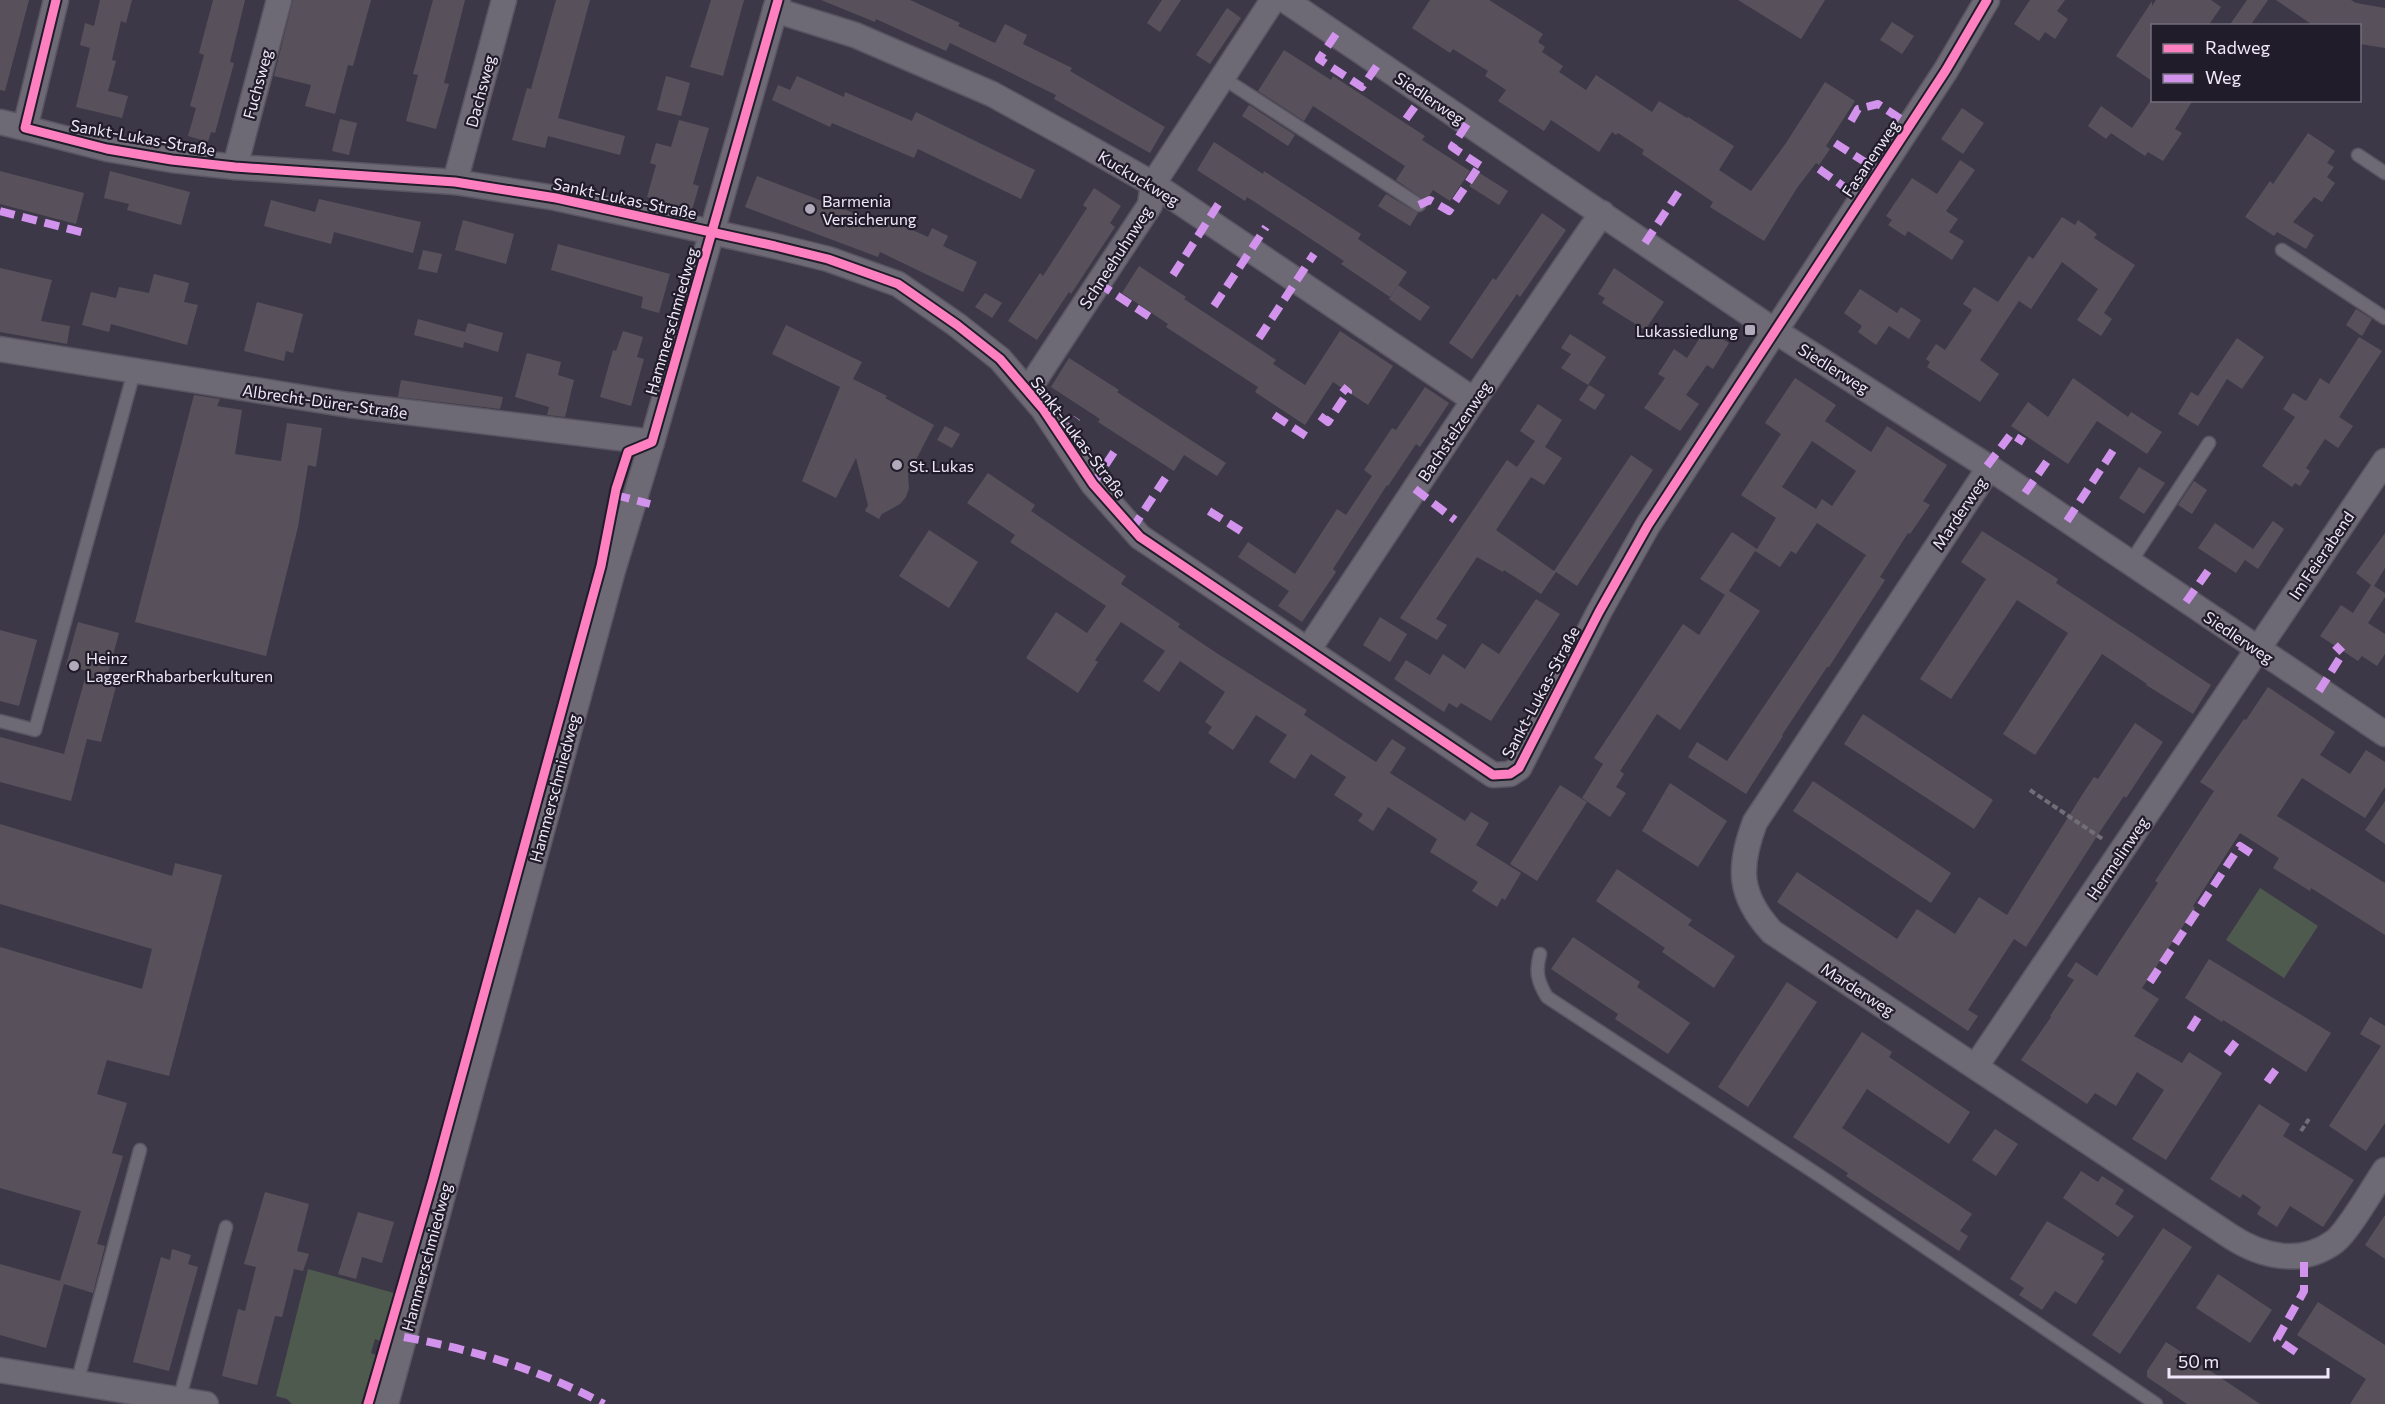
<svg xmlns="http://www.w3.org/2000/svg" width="2385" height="1404" viewBox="0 0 2385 1404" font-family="Commissioner,sans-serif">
  <rect width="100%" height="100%" fill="#3d3847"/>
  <g fill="#4f5a4e">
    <path d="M2260,888L2318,926L2284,978L2226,940Z"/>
    <path d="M308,1269L394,1293L380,1341L375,1339L371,1353L376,1355L361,1404H292L287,1399L276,1396Z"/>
  </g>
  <g fill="#58515b" fill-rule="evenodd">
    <path d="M0,0H29L5,91L0,90Z"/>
    <path d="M100,0H132L126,23L121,21L112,60L116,61L108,91L128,96L122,118L76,107L90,48L80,45L85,23L94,26Z"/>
    <path d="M213,0H245L230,62L234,63L215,133L211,132L208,142L188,136L196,108L190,106L204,55L199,53Z"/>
    <path d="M293,0H371L353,66L348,65L335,114L305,106L311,85L274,76Z"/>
    <path d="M433,0H465L444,83L449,84L436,129L406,121L418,75L413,74Z"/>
    <path d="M556,0H590L558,118L625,136L620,155L548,136L545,148L512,140L527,88L531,89Z"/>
    <path d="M711,0H744L723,76L690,67Z"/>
    <path d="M821,0H910L960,23L958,26L995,43L1005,24L1027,35L1023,44L1072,68L1070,71L1165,127L1150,153L1054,99L1056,95L950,43L946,51L876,19L875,22Z"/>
    <path d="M1162,0H1181L1160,32L1147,23Z"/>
    <path d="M1430,0H1489L1543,34L1538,42L1545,47L1542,52L1563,66L1559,72L1586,90L1596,75L1652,112L1659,101L1687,118L1688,117L1734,146L1719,170L1751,191L1786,143L1825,82L1855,101L1826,146L1830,149L1819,165L1816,163L1797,188L1764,241L1710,207L1713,202L1642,154L1644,150L1618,133L1616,135L1612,132L1599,152L1551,120L1544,131L1498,101L1506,90L1485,76L1488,71L1453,49L1450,53L1412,28Z"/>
    <path d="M1738,0H1825L1801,39Z"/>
    <path d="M2030,0H2065L2057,11L2068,19L2055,39L2045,32L2039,41L2014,24Z"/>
    <path d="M2156,0H2211L2221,7L2208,26H2152V81L2116,56L2152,1V6Z"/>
    <path d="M2247,0H2268L2250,26H2229Z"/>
    <path d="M2276,0H2351L2356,3L2385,8V48L2360,44V26H2314Z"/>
    <path d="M1227,8L1241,18L1210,64L1196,55Z"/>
    <path d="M1892,22L1914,36L1902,54L1880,40Z"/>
    <path d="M1284,50L1331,80L1333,76L1425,136L1422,140L1470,171L1450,201L1433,190L1426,201L1396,180L1405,166L1313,106L1304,121L1258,91Z"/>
    <path d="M666,76L690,83L681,116L657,110Z"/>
    <path d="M797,76L844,97L845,92L912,121L916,112L1035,170L1021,199L918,149L914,158L832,123L830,127L772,100L778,85L790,90Z"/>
    <path d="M2151,100H2193L2175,129L2182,133L2163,161L2148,152L2145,156L2111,133L2106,139L2088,126L2101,106L2132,128Z"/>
    <path d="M1249,105L1295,135L1288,146L1242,116Z"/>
    <path d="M1962,108L1984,123L1963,154L1941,139Z"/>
    <path d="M340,119L357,123L349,155L332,151Z"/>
    <path d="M679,120L709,128L693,184L699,186L692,210L647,197L656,165L650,163L656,143L671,147Z"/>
    <path d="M2308,133L2335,151L2327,163L2334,167L2327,177L2335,183L2322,202L2314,197L2293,222L2314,235L2306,249L2277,232L2274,236L2245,217L2270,181L2273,184Z"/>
    <path d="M1214,142L1263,174L1264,171L1361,234L1358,239L1407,272L1390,297L1341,264L1344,261L1296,229L1247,197L1245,201L1197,170Z"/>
    <path d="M1960,160L1975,170L1946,211L1958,219L1949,232L1964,241L1952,260L1908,231L1905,236L1888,225L1892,220L1886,216L1912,178L1937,194Z"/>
    <path d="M0,171L84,193L76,224L0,204Z"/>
    <path d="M110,171L190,192L181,225L127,210L129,204L104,198Z"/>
    <path d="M1478,172L1508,191L1499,205L1469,186Z"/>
    <path d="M757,176L864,217L866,213L894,224L895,222L928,237L932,228L948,236L943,246L977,262L963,292L880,252L878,257L745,207Z"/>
    <path d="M1094,188L1121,206L1110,223L1115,227L1071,294L1069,292L1037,340L1008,321L1040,273L1043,276L1087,208L1083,205Z"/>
    <path d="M1386,194L1418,213L1410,226L1378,206Z"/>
    <path d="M319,199L421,222L413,253L334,232L331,244L264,226L271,200L315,212Z"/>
    <path d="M1542,213L1566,230L1520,297L1517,294L1472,359L1449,343L1493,278L1496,280Z"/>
    <path d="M2062,217L2075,225L2078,220L2097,234L2094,238L2135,265L2104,313L2112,319L2101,336L2077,320L2098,289L2062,262L2031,309L2019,301L1980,360L1999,374L1980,402L1927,367L1930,362L1926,359L1936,344L1945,350L1972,310L1963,304L1974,287L1998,302L2029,256L2033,259Z"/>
    <path d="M463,220L514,234L506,264L455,250Z"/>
    <path d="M558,244L670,274L659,313L641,308L643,297L551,270Z"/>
    <path d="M423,250L442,254L437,273L418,269Z"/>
    <path d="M1139,266L1186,297L1184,299L1276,360L1273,364L1305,385L1340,331L1393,366L1368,405L1333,382L1305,425L1255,392L1258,387L1166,327L1168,324L1122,293Z"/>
    <path d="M0,268L52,280L41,321L70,326L67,344L0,332Z"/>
    <path d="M1614,268L1664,302L1645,330L1602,303L1605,298L1598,294Z"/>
    <path d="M154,274L189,283L184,302L198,305L187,345L111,324L109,332L82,325L91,292L116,298L119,287L149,293Z"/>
    <path d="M1398,285L1430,307L1420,321L1389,299Z"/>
    <path d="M1860,289L1897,313L1901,307L1921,320L1909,339L1889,326L1876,345L1858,332L1862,326L1844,313Z"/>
    <path d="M985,293L1002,303L992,318L975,307Z"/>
    <path d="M257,302L303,314L293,353L286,351L284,361L244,351Z"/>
    <path d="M2356,309L2372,319L2362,336L2346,325Z"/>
    <path d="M418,319L465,332L468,323L503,333L498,352L464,342L463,348L414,335Z"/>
    <path d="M786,325L862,362L853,379L887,396L885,398L934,425L908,475L909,488L906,497L900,504L882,514L879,519L865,511L868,505L856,458L836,498L802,481L840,387L772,354Z"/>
    <path d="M1706,328L1729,343L1713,369L1707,365L1686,395L1699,404L1680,431L1644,408L1665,378L1658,374L1674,349L1687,358Z"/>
    <path d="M623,331L643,337L637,357L644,359L631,406L600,397L613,350L616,351Z"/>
    <path d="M1570,334L1606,357L1588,385L1561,368L1571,354L1561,348Z"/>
    <path d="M2359,337L2382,351L2339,417L2353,426L2338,448L2325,439L2306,468L2310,471L2300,486L2295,483L2292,487L2262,466L2295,417L2283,409L2293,393L2306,401L2320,378L2329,384Z"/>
    <path d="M2237,338L2264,357L2242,389L2227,379L2198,426L2178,414L2191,392L2198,396Z"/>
    <path d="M527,353L561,362L558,375L574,380L565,417L547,415L549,407L515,397Z"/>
    <path d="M1069,358L1119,390L1117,392L1226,463L1217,476L1184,455L1174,471L1098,422L1100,419L1051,387Z"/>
    <path d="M1795,378L1836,405L1825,421L1871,452L1887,426L1947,465L1923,501L1930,505L1910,534L1908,533L1880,577L1885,580L1829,667H1827L1782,735L1783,736L1746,794L1688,757L1697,742L1727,761L1866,555L1817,523L1796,554L1791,551L1780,567L1755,551L1729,591L1760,611L1680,730L1657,714L1620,771L1624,774L1616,787L1626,793L1610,817L1582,798L1603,764L1594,758L1683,624L1699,635L1725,595L1700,579L1732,532L1757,549L1776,518L1741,495L1781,434L1765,423ZM1812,441L1856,471L1832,506L1822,499L1816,509L1782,487Z"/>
    <path d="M2073,378L2128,417L2131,412L2162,432L2147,454L2097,421L2068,464L2011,426L2028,402L2048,417Z"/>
    <path d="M401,380L503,397L500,409L398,397Z"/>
    <path d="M1589,385L1605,395L1595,410L1579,400Z"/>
    <path d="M1425,387L1449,403L1420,447L1416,444L1388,486L1387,485L1333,569L1336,572L1302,622L1278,606L1289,591L1238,557L1248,542L1295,574L1337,509L1346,515L1372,476L1364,470L1392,428L1396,430Z"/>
    <path d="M194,395L220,399L217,406L242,410L235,454L281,461L287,423L322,428L316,467L308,465L298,527L266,656L135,622Z"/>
    <path d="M1538,404L1562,420L1545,447L1562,458L1544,485L1531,477L1496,530L1554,571L1631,455L1653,470L1577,586L1556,572L1541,594L1504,570L1503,572L1477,557L1436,619L1447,625L1437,640L1400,618L1507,460L1517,467L1535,441L1520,431Z"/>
    <path d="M945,426L960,434L952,448L937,440Z"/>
    <path d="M2139,467L2165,483L2144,514L2119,498Z"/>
    <path d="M988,473L1035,505L1031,511L1126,576L1121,584L1180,624L1178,627L1218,654L1307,710L1304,715L1376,762L1392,739L1406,748L1390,773L1465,821L1471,812L1489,823L1476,845L1521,873L1505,900L1502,898L1497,907L1472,891L1478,882L1430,852L1437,839L1388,807L1373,831L1358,821L1363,814L1334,795L1346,777L1311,754L1295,779L1269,762L1287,735L1256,715L1233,750L1208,733L1212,727L1205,722L1225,692L1180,661L1159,692L1143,681L1165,651L1121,622L1095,660L1098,662L1078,693L1026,658L1056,612L1087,633L1106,606L1010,542L1015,535L967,503Z"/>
    <path d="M2194,481L2207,490L2192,514L2178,505Z"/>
    <path d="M2273,521L2284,529L2258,569L2245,560L2236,573L2198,548L2215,523L2253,549Z"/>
    <path d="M929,530L978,562L949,608L899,576Z"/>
    <path d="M1982,531L2058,579L2056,583L2211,685L2193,714L2146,685L2147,684L2102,654L2035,755L2003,734L2068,633L2017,600L1951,699L1920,679L1986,579L1961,562Z"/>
    <path d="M2385,533V568L2374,586L2385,593V597L2368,623L2385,634V654L2377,666L2362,656L2358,661L2320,636L2341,605L2353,613L2371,585L2356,573Z"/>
    <path d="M1536,599L1560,614L1491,721L1461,703L1457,708L1449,703L1444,712L1394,679L1406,660L1430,675L1443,654L1465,669L1482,643L1499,654Z"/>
    <path d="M1380,617L1407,634L1390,662L1363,645Z"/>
    <path d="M78,622L119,633L107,677L118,679L101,742L87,739L71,801L0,782V737L64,754L87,671L66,665Z"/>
    <path d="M0,630L37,640L19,706L0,701Z"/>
    <path d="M2268,687L2335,732L2320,755L2350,774L2366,750L2385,762V787L2365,818L2302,778L2277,816L2385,883V935L2311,888L2310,891L2273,868L2279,858L2240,833L2193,906L2195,908L2142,988L2159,999L2134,1036L2182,1063L2189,1052L2222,1073L2166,1160L2132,1139L2164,1090L2137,1072L2116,1106L2095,1093L2087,1104L2021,1060L2051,1017L2050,1016L2074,980L2067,976L2076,962L2097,976L2158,883L2155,881L2214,791L2200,782L2244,719L2246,720Z"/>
    <path d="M1863,714L1993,800L1974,829L1844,744Z"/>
    <path d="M2135,723L2163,742L2126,798L2124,796L2099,833L2026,947L2014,939L1968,1010L1978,1016L1968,1031L1777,902L1797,872L1897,939L1917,909L1955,934L1979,897L2007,915L2082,795L2094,777L2098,779Z"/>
    <path d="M1813,781L1951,873L1931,903L1793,811Z"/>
    <path d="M1670,783L1727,821L1698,867L1642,831Z"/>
    <path d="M1560,785L1587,802L1537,881L1510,864Z"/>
    <path d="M2385,801V844L2365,830Z"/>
    <path d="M0,824L172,876L175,863L222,875L169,1076L107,1060L97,1094L127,1103L112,1153L123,1156L97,1244L105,1246L93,1293L64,1284L46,1348L0,1335V1264L60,1281L81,1211L0,1188V947L142,989L152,949L0,904Z"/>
    <path d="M1617,869L1692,920L1688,925L1735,956L1714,988L1662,952L1665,948L1596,901Z"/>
    <path d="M1573,937L1640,982L1637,987L1690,1023L1668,1054L1615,1019L1618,1014L1551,969Z"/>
    <path d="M2209,959L2331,1033L2306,1072L2223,1020L2222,1022L2185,998Z"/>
    <path d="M1787,982L1817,1002L1748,1107L1718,1087Z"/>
    <path d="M2370,1017L2385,1026V1123L2366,1151L2329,1126L2381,1046L2360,1034Z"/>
    <path d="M1862,1032L1892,1052L1889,1057L1970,1112L1949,1144L1867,1089L1842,1128L1972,1214L1960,1231L1968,1236L1959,1251L1846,1176L1848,1173L1793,1137Z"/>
    <path d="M2259,1104L2290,1124L2283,1136L2354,1180L2323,1227L2290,1206L2277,1227L2257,1214L2261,1207L2243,1194L2240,1198L2210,1179Z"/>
    <path d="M1995,1129L2018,1144L1996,1176L1972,1160Z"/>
    <path d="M2081,1171L2098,1182L2102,1176L2124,1190L2115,1204L2134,1216L2118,1237L2063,1198Z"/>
    <path d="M265,1192L309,1204L297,1251L309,1254L303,1271L294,1269L282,1317L275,1316L257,1385L222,1376L238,1309L245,1311L256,1267L244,1264Z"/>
    <path d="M358,1212L394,1222L382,1263L362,1257L356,1279L338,1274Z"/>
    <path d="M2385,1215V1259L2365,1245Z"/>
    <path d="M2047,1221L2105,1254L2101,1259L2104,1261L2076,1304L2055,1291L2042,1310L2019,1295L2024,1288L2010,1279Z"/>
    <path d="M2163,1228L2192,1247L2120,1354L2092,1335Z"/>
    <path d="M172,1249L191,1255L188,1264L198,1267L169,1371L133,1362L161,1257L170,1260Z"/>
    <path d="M2218,1274L2272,1310L2250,1343L2196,1308Z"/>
    <path d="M2318,1302L2385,1345V1404H2350L2366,1379L2297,1335Z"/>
    <path d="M2166,1342L2218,1376L2260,1404H2187L2147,1377V1371Z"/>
  </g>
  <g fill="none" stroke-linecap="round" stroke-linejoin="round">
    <g stroke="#5a5562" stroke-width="15">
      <g id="service">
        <path d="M1223,78L1419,205"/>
        <path d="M2358,155L2385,173"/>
        <path d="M2282,250L2385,318"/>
        <path d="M2130,563L2209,443"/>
        <path d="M0,721L35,730L134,372"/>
        <path d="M1540,954C1535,972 1538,982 1547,997L1820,1176L2156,1404"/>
        <path d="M77,1383L140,1150"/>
        <path d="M179,1400L226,1227"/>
      </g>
    </g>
    <g stroke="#5a5562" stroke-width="27">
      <g id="minor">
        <path d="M56,0L25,128L107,149L172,160L235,167L455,182L556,198L775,246L828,259L898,284L957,325L1000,359L1043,409L1093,484L1140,537L1493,775L1510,774L1519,768L1599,612L1648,525L1946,70L1987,0"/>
        <path d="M1285,0L1775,331L1987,466L2385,734"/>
        <path d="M775,10L855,35L992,94L1072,138L1153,184L1474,400"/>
        <path d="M0,122L25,128"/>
        <path d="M235,167L279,0"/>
        <path d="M455,182L504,0"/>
        <path d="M0,349L349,405L652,442"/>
        <path d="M1028,390L1150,205L1153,184L1273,0"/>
        <path d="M1989,468L1755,822C1738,867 1738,895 1772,932L2230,1236C2262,1257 2301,1266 2334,1242C2348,1232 2374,1186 2385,1170"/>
        <path d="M1308,650L1474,400L1602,213"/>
        <path d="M1976,1066L2385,461"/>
        <path d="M0,1370L206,1404"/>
        <path d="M386,1404L613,570L652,442L778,0"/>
      </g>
    </g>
    <g stroke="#726e78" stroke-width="4" stroke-dasharray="6 3" stroke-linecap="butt">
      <path d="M2030,790L2104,840"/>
      <path d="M2301,1131L2309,1119"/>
    </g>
    <use href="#service" stroke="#6d6975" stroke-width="12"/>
    <use href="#minor" stroke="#6d6975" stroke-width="24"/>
    <g stroke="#d193ec" stroke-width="8" stroke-dasharray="15 8" stroke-linecap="butt">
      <path d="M1336,34L1319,59L1362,87L1379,63"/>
      <path d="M1406,119L1424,94"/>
      <path d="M1851,121L1858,109L1878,104L1910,125"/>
      <path d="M1467,124L1452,147L1484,168"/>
      <path d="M1835,143L1879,171"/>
      <path d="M1819,169L1861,199"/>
      <path d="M1419,205L1430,200L1449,211L1480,165"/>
      <path d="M0,211L85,233"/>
      <path d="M1645,243L1680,190"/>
      <path d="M1173,275L1221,200"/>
      <path d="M1098,283L1153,319"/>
      <path d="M1214,306L1266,227"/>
      <path d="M1259,338L1314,254"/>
      <path d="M1274,415L1306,436"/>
      <path d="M1320,416L1328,422L1348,392L1342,387"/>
      <path d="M1063,437L1077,418"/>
      <path d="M1987,466L2011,434L2024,442"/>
      <path d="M1093,484L1118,446"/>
      <path d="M1415,489L1455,520"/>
      <path d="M2025,493L2048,460"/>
      <path d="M615,495L650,504"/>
      <path d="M1209,511L1241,531"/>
      <path d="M2067,521L2116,446"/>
      <path d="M1132,529L1166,477"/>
      <path d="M2186,602L2208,571"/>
      <path d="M2319,691L2343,653L2335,645"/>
      <path d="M2150,982L2240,846L2257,857"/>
      <path d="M2190,1030L2200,1014"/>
      <path d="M2227,1054L2239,1038"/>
      <path d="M2267,1082L2280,1064"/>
      <path d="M404,1337C475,1350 541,1370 604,1404"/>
      <path d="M2296,1352L2277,1339L2304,1291V1257"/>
    </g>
    <g stroke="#211c29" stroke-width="13">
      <g id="cycleway">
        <path d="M56,0L25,128L107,149L172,160L235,167L455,182L556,198L775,246L828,259L898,284L957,325L1000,359L1043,409L1093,484L1140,537L1493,775L1510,774L1519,768L1599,612L1648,525L1946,70L1987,0"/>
        <path d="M368,1404L433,1180L601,566L616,489L628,452L652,442L778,0"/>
      </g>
    </g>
    <use href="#cycleway" stroke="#ff80c0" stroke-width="9"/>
  </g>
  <g fill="#b1aabb" stroke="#211c29" stroke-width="2">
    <circle cx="810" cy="209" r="6"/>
    <rect x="1744" y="324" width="12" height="12" rx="3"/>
    <circle cx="897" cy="465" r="6"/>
    <circle cx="74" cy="666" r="6"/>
  </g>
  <g text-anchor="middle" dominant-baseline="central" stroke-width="4.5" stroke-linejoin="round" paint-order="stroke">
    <g font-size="16" fill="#efe8fa" stroke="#211c29">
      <text transform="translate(257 84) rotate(-75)">Fuchsweg</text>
      <text transform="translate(480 91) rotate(-75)">Dachsweg</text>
      <text transform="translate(1430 98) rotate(34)">Siedlerweg</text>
      <text transform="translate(143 137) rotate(10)">Sankt-Lukas-Straße</text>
      <text transform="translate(1870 158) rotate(-56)">Fasanenweg</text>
      <text transform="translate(1139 178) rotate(31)">Kuckuckweg</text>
      <text transform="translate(625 198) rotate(12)">Sankt-Lukas-Straße</text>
      <text transform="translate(1115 257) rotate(-57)">Schneehuhnweg</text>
      <text transform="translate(671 321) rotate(-74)">Hammerschmiedweg</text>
      <text transform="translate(1834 368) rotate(32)">Siedlerweg</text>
      <text transform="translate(325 401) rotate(8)">Albrecht-Dürer-Straße</text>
      <text transform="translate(1454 431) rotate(-56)">Bachstelzenweg</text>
      <text transform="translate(1079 437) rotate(53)">Sankt-Lukas-Straße</text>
      <text transform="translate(1959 513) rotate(-56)">Marderweg</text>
      <text transform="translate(2321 555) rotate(-56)">Im Feierabend</text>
      <text transform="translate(2239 637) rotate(34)">Siedlerweg</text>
      <text transform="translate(1540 692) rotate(-62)">Sankt-Lukas-Straße</text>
      <text transform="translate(554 788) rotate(-75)">Hammerschmiedweg</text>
      <text transform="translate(2117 858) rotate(-56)">Hermelinweg</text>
      <text transform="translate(1858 989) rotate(33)">Marderweg</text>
      <text transform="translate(426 1257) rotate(-75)">Hammerschmiedweg</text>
    </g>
    <g font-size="16" fill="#efe8fa" stroke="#211c29" text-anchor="start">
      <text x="822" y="200">Barmenia<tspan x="822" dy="18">Versicherung</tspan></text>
      <text x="1738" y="330" text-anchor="end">Lukassiedlung</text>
      <text x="909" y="465">St. Lukas</text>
      <text x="86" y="657">Heinz<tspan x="86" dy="18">LaggerRhabarberkulturen</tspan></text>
    </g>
  </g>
  <rect x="2151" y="24" width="210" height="78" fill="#211c29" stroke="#736e7d" stroke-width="1.5"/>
  <rect x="2163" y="44" width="30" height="9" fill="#ff80c0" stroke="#736e7d" stroke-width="1.5"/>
  <text x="2205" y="54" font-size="18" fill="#efe8fa">Radweg</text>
  <rect x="2163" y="74" width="30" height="9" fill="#d193ec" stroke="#736e7d" stroke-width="1.5"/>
  <text x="2205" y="84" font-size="18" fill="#efe8fa">Weg</text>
  <path d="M2169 1368v9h159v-9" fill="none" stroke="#efe8fa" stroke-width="3"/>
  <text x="2178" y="1368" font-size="18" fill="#efe8fa" stroke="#211c29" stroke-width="4.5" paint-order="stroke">50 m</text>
</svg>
